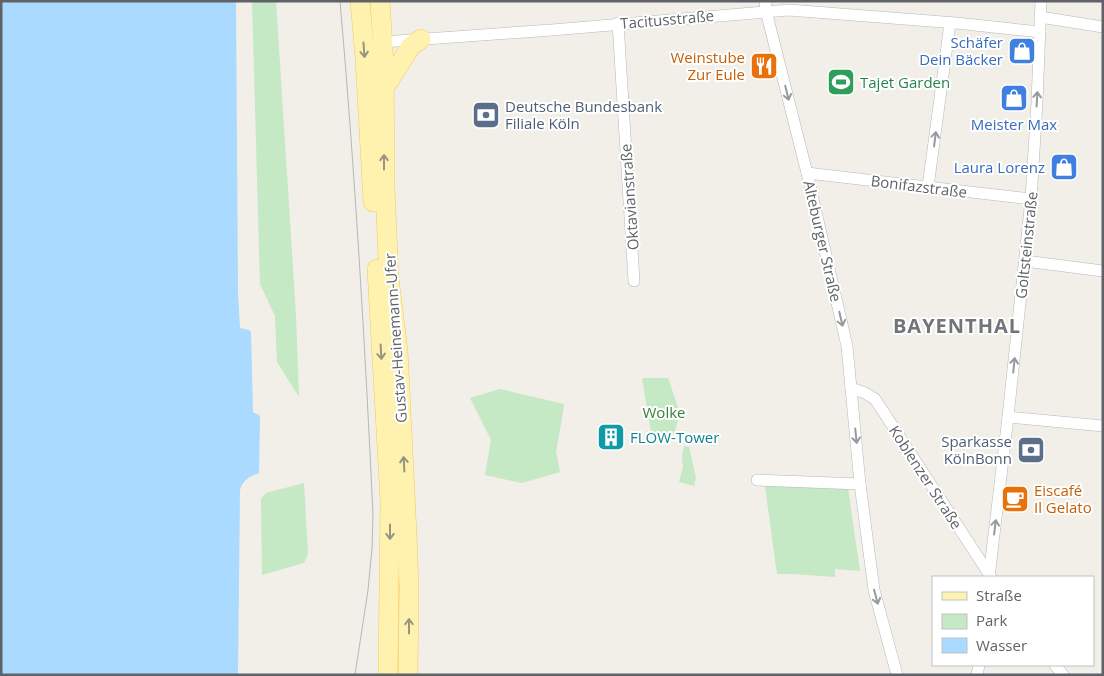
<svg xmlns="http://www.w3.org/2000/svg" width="1104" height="676" viewBox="0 0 1104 676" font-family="'Open Sans',sans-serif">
  <rect width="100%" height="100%" fill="#f1efe8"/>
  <g fill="#c5e8c5">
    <path d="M252,1H276L296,315L299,397L277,362L275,316L260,284Z"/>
    <path d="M642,378H668L680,413L674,434L651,432Z"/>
    <path d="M500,389L564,404L563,412L556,452L560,472L522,483L485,475L491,440L470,398Z"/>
    <path d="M684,446L689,447L696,477L694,486L679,482L683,467L682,456Z"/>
    <path d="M304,483L308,554L304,563L262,575L261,499L266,493Z"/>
    <path d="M766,486L848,488L860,571L835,569V577L792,574H777L765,487Z"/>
  </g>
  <path fill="#aadaff" d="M1,1H236L238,294L240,328L249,330L251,332L253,412L260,416L259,473C250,476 243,480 240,490L238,675H1Z"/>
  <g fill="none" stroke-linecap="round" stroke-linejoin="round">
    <g stroke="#b5b8bc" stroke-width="12">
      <g id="street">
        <path d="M765,1L766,11L807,173L847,346L860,484L874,590L897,675"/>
        <path d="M1040,17L1103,27"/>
        <path d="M618,23L634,281"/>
        <path d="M383,42L552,30L789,10L956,23L1040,32"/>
        <path d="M807,173L1031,199"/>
        <path d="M928,187L950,23"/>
        <path d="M1025,261L1103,271"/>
        <path d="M851,388L865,393L875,399L991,577"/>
        <path d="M1008,417L1103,426"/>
        <path d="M757,480L860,484"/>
        <path d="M989,577L1008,417L1031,199L1037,102L1041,1"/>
        <path d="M1055,665L1063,675"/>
        <path d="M977,675L979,665"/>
      </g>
    </g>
    <g stroke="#f2c960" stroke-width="20">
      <g id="primary">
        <path d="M360,1L365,58L373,202"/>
        <path d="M380,1L384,66L385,189L389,279L398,351L407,535L409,587L408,675"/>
        <path d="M385,87L411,46L421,39"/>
        <path d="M377,269L390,501L388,675"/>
      </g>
    </g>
    <use href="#street" stroke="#fff" stroke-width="11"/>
    <use href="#primary" stroke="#fff2af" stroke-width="19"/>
    <path stroke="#b6b7b8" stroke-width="1" d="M340,1C355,172 365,344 373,515L372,548L368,590L355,675"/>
  </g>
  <defs><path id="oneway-shaft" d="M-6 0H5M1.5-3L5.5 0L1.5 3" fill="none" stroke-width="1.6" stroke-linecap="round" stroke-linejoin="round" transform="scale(1.25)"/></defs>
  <g stroke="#979581">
    <use href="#oneway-shaft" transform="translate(364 50) rotate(86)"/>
    <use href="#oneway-shaft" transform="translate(384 162) rotate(-90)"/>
    <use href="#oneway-shaft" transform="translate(381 352) rotate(87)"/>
    <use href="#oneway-shaft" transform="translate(404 464) rotate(-93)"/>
    <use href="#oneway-shaft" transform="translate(390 532) rotate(90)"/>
    <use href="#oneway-shaft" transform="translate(409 626) rotate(-90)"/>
  </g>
  <g stroke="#979a9d">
    <use href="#oneway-shaft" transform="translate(787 93) rotate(76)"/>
    <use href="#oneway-shaft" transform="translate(1037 99) rotate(-87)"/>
    <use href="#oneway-shaft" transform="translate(935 139) rotate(-83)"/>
    <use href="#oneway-shaft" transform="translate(841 319) rotate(77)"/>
    <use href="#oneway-shaft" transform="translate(1014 365) rotate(-84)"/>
    <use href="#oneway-shaft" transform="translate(856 436) rotate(84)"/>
    <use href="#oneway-shaft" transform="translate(995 527) rotate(-83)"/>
    <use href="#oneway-shaft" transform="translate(876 597) rotate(75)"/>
  </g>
  <defs>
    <g id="shop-square" transform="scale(1.4375)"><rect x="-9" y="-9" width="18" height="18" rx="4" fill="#3f7fe0" stroke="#fff"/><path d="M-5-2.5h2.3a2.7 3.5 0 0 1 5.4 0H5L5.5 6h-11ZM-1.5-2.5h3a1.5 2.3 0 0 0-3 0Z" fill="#fff"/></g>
    <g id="restaurant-square" transform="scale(1.4375)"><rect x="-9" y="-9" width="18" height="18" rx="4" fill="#e8710a" stroke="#fff"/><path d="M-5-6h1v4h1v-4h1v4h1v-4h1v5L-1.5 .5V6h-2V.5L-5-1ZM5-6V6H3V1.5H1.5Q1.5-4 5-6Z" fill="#fff"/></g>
    <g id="stadium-square" transform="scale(1.4375)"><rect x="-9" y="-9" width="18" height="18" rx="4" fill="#2e9e5b" stroke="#fff"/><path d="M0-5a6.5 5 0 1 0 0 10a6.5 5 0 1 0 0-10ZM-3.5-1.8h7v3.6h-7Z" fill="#fff"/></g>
    <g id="bank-square" transform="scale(1.4375)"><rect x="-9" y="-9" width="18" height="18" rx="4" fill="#5c6f8a" stroke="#fff"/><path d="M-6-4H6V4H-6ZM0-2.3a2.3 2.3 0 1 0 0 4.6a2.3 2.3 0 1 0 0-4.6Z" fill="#fff"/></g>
    <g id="building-square" transform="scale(1.4375)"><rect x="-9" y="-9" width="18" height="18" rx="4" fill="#0f9aa8" stroke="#fff"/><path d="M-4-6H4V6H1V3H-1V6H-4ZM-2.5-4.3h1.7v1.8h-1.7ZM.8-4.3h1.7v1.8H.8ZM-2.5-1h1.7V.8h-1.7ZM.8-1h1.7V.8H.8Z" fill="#fff"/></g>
    <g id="cafe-square" transform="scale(1.4375)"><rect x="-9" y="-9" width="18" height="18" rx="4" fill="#e8710a" stroke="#fff"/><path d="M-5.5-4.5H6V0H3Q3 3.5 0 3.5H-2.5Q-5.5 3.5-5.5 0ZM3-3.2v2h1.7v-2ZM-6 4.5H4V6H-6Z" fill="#fff"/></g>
  </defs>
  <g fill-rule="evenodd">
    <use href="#shop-square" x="1022" y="51"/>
    <use href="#restaurant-square" x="764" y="66"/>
    <use href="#stadium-square" x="841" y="82"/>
    <use href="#shop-square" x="1014" y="98"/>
    <use href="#bank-square" x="486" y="115"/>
    <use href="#shop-square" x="1064" y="167"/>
    <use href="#building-square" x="611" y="437"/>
    <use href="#bank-square" x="1031" y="450"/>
    <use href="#cafe-square" x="1015" y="499"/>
  </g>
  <g text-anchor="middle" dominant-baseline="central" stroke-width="4" stroke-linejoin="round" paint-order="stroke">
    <g font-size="15" fill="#5f6368" stroke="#fff">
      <text transform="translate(667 19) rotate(-5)">Tacitusstraße</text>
      <text transform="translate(919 186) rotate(7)">Bonifazstraße</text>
      <text transform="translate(629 197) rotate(-94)">Oktavianstraße</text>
      <text transform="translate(823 241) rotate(77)">Alteburger Straße</text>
      <text transform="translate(1026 245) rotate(-84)">Goltsteinstraße</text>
      <text transform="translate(395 338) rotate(-94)">Gustav-Heinemann-Ufer</text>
      <text transform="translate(926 477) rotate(57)">Koblenzer Straße</text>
    </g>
    <g font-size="15" fill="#366cbe" stroke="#fff" text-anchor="end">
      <text x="1003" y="42">Schäfer<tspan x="1003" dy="17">Dein Bäcker</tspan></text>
      <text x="1014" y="124" text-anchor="middle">Meister Max</text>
      <text x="1045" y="167">Laura Lorenz</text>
    </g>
    <g font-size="15" fill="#c56008" stroke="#fff" text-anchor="end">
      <text x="745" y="57">Weinstube<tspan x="745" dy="17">Zur Eule</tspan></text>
      <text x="1034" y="490" text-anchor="start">Eiscafé<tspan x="1034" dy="17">Il Gelato</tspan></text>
    </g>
    <g font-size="15" fill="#27864d" stroke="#fff" text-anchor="start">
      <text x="860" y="82">Tajet Garden</text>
    </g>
    <g font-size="15" fill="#4e5e75" stroke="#fff" text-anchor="start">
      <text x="505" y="106">Deutsche Bundesbank<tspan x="505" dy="17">Filiale Köln</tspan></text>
      <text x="1012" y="441" text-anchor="end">Sparkasse<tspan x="1012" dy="17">KölnBonn</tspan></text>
    </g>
    <g font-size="15" fill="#348238" stroke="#fff">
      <text x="664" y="412">Wolke</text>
    </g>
    <g font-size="15" fill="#0d838f" stroke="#fff" text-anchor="start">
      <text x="630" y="437">FLOW-Tower</text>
    </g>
    <g font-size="20" font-weight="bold" letter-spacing="1" fill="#70757a" stroke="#fff">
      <text x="957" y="325">BAYENTHAL</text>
    </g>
  </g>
  <rect width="1104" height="676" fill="none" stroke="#5f6368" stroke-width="5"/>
  <rect x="932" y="576" width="162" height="90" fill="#ffffff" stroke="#bfc1c3"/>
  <rect x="942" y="592" width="25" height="8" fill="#fff2af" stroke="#bfc1c3"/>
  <text x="976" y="601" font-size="15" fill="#5f6368">Straße</text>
  <rect x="942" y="614" width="25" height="15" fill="#c5e8c5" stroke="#bfc1c3"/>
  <text x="976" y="626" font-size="15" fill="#5f6368">Park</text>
  <rect x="942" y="638" width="25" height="15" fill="#aadaff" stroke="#bfc1c3"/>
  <text x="976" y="651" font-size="15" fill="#5f6368">Wasser</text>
</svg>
